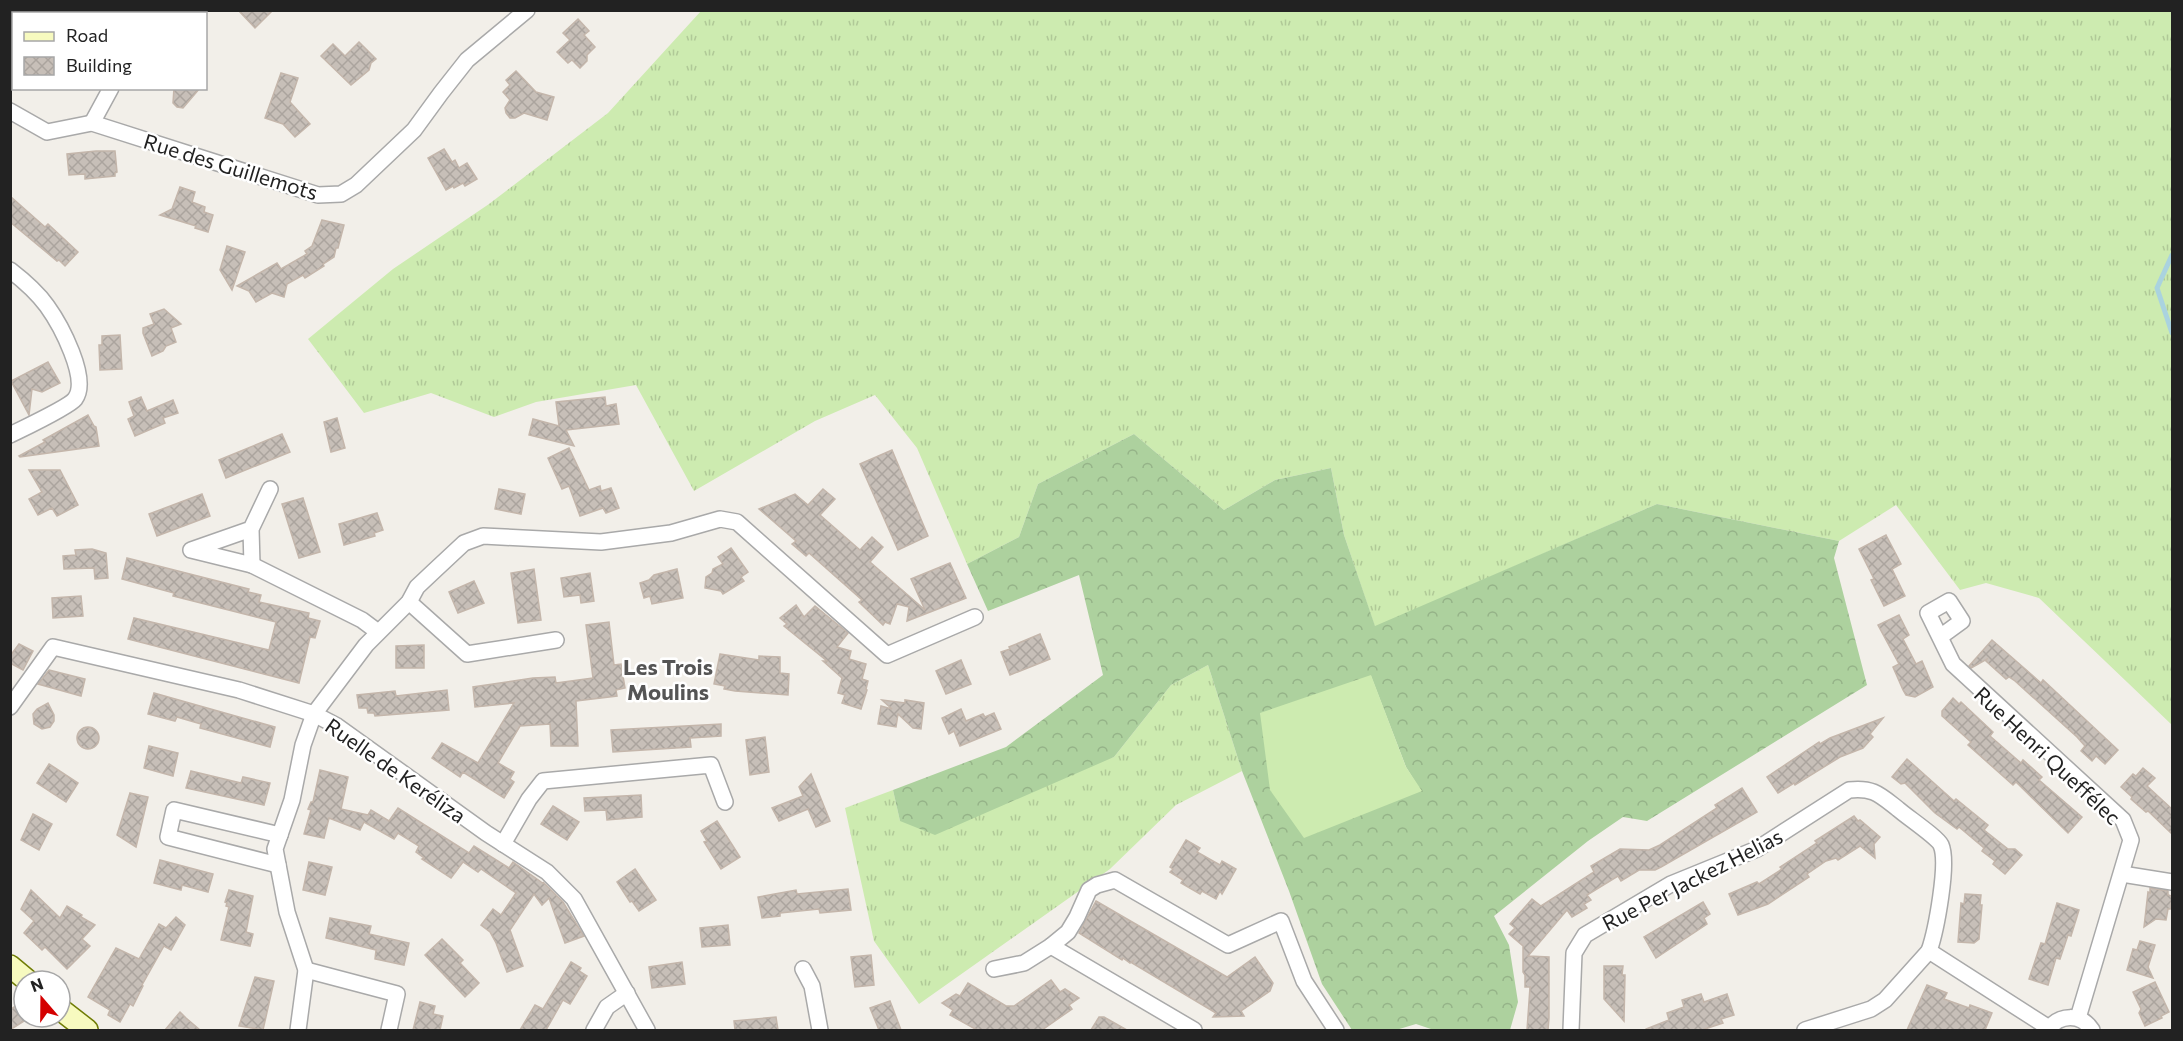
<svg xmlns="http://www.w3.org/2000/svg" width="2183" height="1041" viewBox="0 0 2183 1041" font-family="Commissioner,sans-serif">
  <defs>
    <pattern id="grass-tufts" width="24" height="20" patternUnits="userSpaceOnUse" patternTransform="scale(1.5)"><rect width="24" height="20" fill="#cdebb0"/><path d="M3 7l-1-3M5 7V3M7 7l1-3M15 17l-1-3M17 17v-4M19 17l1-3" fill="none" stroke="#b0c997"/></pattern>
    <pattern id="forest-crowns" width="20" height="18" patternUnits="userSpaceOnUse" patternTransform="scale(1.5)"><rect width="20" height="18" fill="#add19e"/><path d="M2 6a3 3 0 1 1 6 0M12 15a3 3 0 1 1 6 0" fill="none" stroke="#95b388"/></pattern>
    <pattern id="building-cross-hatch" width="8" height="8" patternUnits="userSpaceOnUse" patternTransform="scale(1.5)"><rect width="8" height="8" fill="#c7bfb8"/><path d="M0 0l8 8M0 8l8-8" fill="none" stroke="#aba49e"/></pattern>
  </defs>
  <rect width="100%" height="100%" fill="#f2efe9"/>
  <g fill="url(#grass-tufts)">
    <path d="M701,11H2172V725L2039,598L1986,583L1960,590L1896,505L1839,541L1657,504L1375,627L1344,535L1331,468L1275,480L1224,510L1134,434L1038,484L1019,537L967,564L917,448L875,395L815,421L694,491L636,385L536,402L494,417L431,393L364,413L308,339L393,269L489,204L608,113Z"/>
    <path d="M1208,665L1242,771L1176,805L1110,869L919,1004L874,941L845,808L893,790L900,821L1114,757L1171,685Z"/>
  </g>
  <path fill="url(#forest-crowns)" fill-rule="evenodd" d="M1134,434L1224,510L1275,480L1331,468L1344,535L1375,626L1657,504L1839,541L1834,558L1867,685L1647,821L1623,817L1588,841L1494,916L1509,945L1518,1002L1510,1030H1434L1416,1024L1396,1030H1352L1322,984L1289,891L1242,771L1208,665L1171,685L1114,757L935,835L900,821L893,790L1006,747L1103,675L1079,575L988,611L967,564L1019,537L1038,484ZM1371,676L1406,767L1421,791L1260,714Z"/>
  <path fill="#cdebb0" d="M1371,675L1406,767L1422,791L1304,838L1270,790L1260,713Z"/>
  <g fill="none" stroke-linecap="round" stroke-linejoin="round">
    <path stroke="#aad3df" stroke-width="5" d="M2172,255L2157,288L2172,333"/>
  </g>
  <g fill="url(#building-cross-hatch)" stroke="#c4b6ab" stroke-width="1.5">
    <path d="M238,10H273L255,28Z"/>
    <path d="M578,19L589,31L584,35L595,47L587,55V61L580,68L572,60L568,63L557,52L570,40L563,33Z"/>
    <path d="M359,42L376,59L371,63L369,70L351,85L321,56L333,44L345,56Z"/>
    <path d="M516,71L536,92L554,97L547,120L524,113L515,118H510L506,113L505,108L510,100L503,92L510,85L506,80Z"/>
    <path d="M281,73L298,78L290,102L310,124L295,137L283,124L265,118Z"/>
    <path d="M174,88H200L183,108L177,107L173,103Z"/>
    <path d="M444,149L452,162L455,160L459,168L467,163L477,179L465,186L463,183L454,188L453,186L446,190L428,158Z"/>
    <path d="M96,151H115L117,172L115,173V176L85,179V174L69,175L67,154Z"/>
    <path d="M180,187L195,192L192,202L205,207L204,212L213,215L208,232L195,228L196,226L160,215L172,209Z"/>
    <path d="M10,196L45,227L48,224L78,252L65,266L59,260L57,261L10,222Z"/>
    <path d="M322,220L344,225L338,248H336L334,257L323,264L324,266L305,278L303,275L287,284L284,297L272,293L256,302L249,291L237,286L277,263L281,269L307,254L305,251L312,246Z"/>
    <path d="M227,246L245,252L232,290L220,270Z"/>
    <path d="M164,309L181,324L171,328L176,342L166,346L163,351L152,356L143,333V328L154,324L150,314Z"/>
    <path d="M120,335L122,369L100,370L99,345H102V336Z"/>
    <path d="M48,362L60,383L42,392L32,389L29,415L11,381Z"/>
    <path d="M141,397L147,411L173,400L178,413L163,418L165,423L135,436L128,419L134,416L129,402Z"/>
    <path d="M605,397L606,406L616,404L619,424L566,430L574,446L529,435L533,419L559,426L556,402Z"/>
    <path d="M88,415L94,426L96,427L99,446L20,457L19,456L45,442L43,440Z"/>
    <path d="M337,418L345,448L331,452L324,422Z"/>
    <path d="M282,434L290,452L226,478L219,460Z"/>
    <path d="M569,448L589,490L600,486L601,491L611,488L619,508L606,513L603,508L580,516L569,486L562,489L548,458Z"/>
    <path d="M892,450L928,536L898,550L860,464Z"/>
    <path d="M29,470H60L78,505L57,516L52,508L38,515L29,499L42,492Z"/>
    <path d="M499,489L525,494L521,514L495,509Z"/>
    <path d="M823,489L835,499L820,515L860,550L872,537L883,547L870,562L925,610L911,579L950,563L966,598L907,621L909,607L897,604L890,624L885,622L883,625L859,602L862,600L809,553L806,556L792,544L796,541L759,509L795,494L808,505Z"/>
    <path d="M202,494L210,516L157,536L149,514Z"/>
    <path d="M303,498L320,552L299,558L282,504Z"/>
    <path d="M377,513L383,530L374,533L375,536L344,545L339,524Z"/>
    <path d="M1886,535L1901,564L1892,569L1905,596L1884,606L1871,580L1874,579L1859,549Z"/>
    <path d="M731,548L748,572L741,577L744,581L723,594L721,591L705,588L706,577L712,573L713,569L723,564L718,557Z"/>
    <path d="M92,549L106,553L108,578L95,579L94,568L64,569L63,556L76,555L75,550Z"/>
    <path d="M127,558L249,589L248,592L261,595L259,602L309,613L308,618L320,621L315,638L310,637L299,683L128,639L134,618L269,650L276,622L173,596L174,593L122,579Z"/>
    <path d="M534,569L541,620L518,623L511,573Z"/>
    <path d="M677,569L683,598L652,604L650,596L644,598L640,583L649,580L654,575Z"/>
    <path d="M590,573L594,601L581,603L580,595L564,597L561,578Z"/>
    <path d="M474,581L484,603L458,613L449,592Z"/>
    <path d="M81,596L83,616L53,618L52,598Z"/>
    <path d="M796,605L804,617L815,606L848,633L837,647L851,651L849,659L866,664L862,679L868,681L866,689L867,690L861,709L842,703L845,695L838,693L842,678L823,661H827L784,626L787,624L780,618Z"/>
    <path d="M1899,615L1909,635L1903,639L1916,664L1922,661L1933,687L1915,697L1906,695L1903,690L1893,667L1899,664L1878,625Z"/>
    <path d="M609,622L614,665L621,664L625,688L616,690L617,696L576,701L578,746H551L550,724L520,726L498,763L514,772L510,779L514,782L504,798L463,772L460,777L432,758L442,743L478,763L514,703L475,707L473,687L533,678L555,677L556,683L593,678L586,625Z"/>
    <path d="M1040,634L1050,659L1010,675L1001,652L1010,649L1009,647Z"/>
    <path d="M1992,640L2041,683L2043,680L2118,750L2105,764L2096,756L2092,761L2081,751L2085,746L2077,737L2015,681L2009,677L2006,679L1986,661L1987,659L1971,668L1969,666Z"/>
    <path d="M19,644L33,651L23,670L10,663V656Z"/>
    <path d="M424,645V668H396V646Z"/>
    <path d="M720,654L759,660V656L780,657V673L789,674L788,695L735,691L724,689L725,686L714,684Z"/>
    <path d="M961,660L971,684L946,694L936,671Z"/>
    <path d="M49,670L85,679L81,696L38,684Z"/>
    <path d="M447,690L449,710L375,716L374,713H368L367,708H359L357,695L395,691L396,696Z"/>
    <path d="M154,693L275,727L270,747L200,728L201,724L177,717L175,721L148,714Z"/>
    <path d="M1953,698L1959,704L1961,702L1993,732L1990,736L2021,763L2023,760L2042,777L2039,780L2082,817L2068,833L2016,782L2013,785L1968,745L1971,742L1942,716V711Z"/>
    <path d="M882,700L905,703V700L924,703L921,729L913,728L898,714L896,727L878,724L881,706L892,709Z"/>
    <path d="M48,703L54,715V721L50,727L42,729L34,724L33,714L37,709Z"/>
    <path d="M961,709L966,721L983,714L985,717L994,713L1001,729L960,746L954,731L949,734L942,718Z"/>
    <path d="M1883,718L1870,734L1873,737L1863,748L1840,757L1795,785L1794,783L1778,793L1767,777L1819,742L1820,744L1830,738Z"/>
    <path d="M721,724V736L690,738L691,747L613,752L611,730Z"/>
    <circle cx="88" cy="738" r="11"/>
    <path d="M765,737L769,772L750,775L746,740Z"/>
    <path d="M149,746L178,753L173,776L144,768Z"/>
    <path d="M1907,759L1954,801L1956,799L1988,825L1984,830L2008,849H2015L2022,855L2005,874L1993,864L1995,861L1982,851L1984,848L1959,827L1957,829L1935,813L1905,783L1901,784L1892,777Z"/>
    <path d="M49,764L78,783L66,802L37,783Z"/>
    <path d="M2143,768L2155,778L2147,786L2172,809V834L2148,811L2146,812L2131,799L2132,797L2121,787L2133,774L2136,776Z"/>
    <path d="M320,770L348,777L341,809L368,815L371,810L389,821L398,808L469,853L474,846L509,868L513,862L544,884L543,882L563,902L584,936L565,943L549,898L542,905L534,894L510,930L523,966L507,972L496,943L490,932L481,925L493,909L501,915L516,893L481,869L478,872L463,862L451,878L422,859L424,858L416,852L419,846L398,833L394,839L364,822L360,830L329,818L324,838L304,834L311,810L308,809L311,802H313Z"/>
    <path d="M191,771L241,783L243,777L270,783L264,805L186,788Z"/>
    <path d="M811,774L830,821L816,827L808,809L779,821L772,808L803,796L799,787Z"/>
    <path d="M1742,788L1757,812L1661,867L1655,870H1639L1621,881L1618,876L1587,895L1591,900L1584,904L1587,908L1572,917L1567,910L1528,956L1549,957V1018L1548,1030H1527L1530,987H1525V975L1523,972V946L1509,934L1515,928L1510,924L1532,899L1541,906L1594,872L1591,866L1620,849L1649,850L1660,845L1717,808L1715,805Z"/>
    <path d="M130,793L148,797L136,847L117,835Z"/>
    <path d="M641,795L642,817L607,820L606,810L585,811L584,798Z"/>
    <path d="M553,806L579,822L567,840L541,824Z"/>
    <path d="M33,814L52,824L39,850L21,840Z"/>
    <path d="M1854,816L1858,821L1860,820L1880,837L1874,844L1875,858L1860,846L1838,860L1836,858L1826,861L1807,874L1809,877L1768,904L1738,915L1729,894L1757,882L1759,884L1782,869L1780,867L1817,843L1815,841Z"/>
    <path d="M717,821L740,857L721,869L704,842L707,841L701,831Z"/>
    <path d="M1186,840L1200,848L1197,852L1220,865L1222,861L1236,869L1222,894L1220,891L1216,899L1202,891L1200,894L1181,883L1183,880L1170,872L1173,869L1170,867Z"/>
    <path d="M160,860L213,874L208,892L182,885L181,890L154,883Z"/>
    <path d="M309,862L332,867L325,895L303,890Z"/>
    <path d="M635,869L656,900L639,911L632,901L630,902L617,882Z"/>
    <path d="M2150,888L2168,891V895L2172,896L2171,909H2168L2166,920L2156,919L2144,927L2148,892L2150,893Z"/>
    <path d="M848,889L851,910L820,913L819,909L780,913V916L762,918L758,897L796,890L797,894Z"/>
    <path d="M31,890L60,918L67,906L82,915L81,917L95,925L82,939L90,946L67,969L45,947L42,950L24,933L34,921L21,909Z"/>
    <path d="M229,890L253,896L246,932L253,934L250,946L221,940L229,907L226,906L227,903L225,902Z"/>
    <path d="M1965,894L1981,895L1980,905H1982L1979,939L1974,943L1958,942L1961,903L1964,904Z"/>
    <path d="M1096,901L1227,977L1255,957L1273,983L1270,991L1241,1011L1244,1016L1213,1017L1216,1013L1132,963L1133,961L1130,963L1123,958L1122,960L1079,933Z"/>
    <path d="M1703,902L1710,914L1704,918L1707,924L1656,958L1644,937Z"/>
    <path d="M2057,903L2079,910L2071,936L2068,935L2060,959L2056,958L2048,985L2029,979L2041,943L2045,944Z"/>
    <path d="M176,917L185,925L171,950L164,946L142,985L143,986L133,1006L130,1004L120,1022L108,1015L110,1010L88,997L116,948L139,959L159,924L166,928Z"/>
    <path d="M330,918L371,926L369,934L409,943L404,965L375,959L376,950L326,938Z"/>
    <path d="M728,925L730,945L702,947L700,928Z"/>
    <path d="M442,939L463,960L460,963L479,983L465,997L425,955Z"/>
    <path d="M2140,941L2155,945L2148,967L2153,978L2127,970L2133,949L2137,950Z"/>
    <path d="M871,955L874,985L855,987L851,957Z"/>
    <path d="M571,962L581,968L579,971L587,976L570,1004L563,1000L546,1030H520L535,1005L543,1009Z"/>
    <path d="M682,962L685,984L652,988L649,967Z"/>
    <path d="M1604,966H1623L1622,975H1625L1624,1021L1604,999Z"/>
    <path d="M255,977L274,981L263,1030L239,1026Z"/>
    <path d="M1051,980L1060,992L1065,989L1079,998L1069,1005L1072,1009L1042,1030H977L950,1015L953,1010L942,1003L956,994L960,996L968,983L1006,1006H1014Z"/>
    <path d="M2155,982L2169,1012L2161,1016L2162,1018L2145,1026L2139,1013L2141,1009L2133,992Z"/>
    <path d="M1927,985L1947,993L1944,999L1969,1008L1970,1005L1992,1013L1985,1030H1907Z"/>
    <path d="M1701,994L1704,1002L1727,994L1734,1015L1721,1019L1723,1023L1702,1030H1646V1029L1669,1020L1667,1013L1684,1007L1682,1000Z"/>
    <path d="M24,1000V1021L10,1030V1010Z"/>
    <path d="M890,1001L901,1030H879L870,1008Z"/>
    <path d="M420,1002L435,1006L433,1014L443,1016L440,1030H413Z"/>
    <path d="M180,1012L186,1018L200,1030H165Z"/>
    <path d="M776,1017L778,1030H735L734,1021Z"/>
    <path d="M1099,1017H1104L1127,1030H1091Z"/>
  </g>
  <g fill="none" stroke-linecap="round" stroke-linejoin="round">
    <g stroke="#a9a9a9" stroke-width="18">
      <g id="street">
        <path d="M194,14L195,13"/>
        <path d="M10,111L47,132L92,123L318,195L341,194L356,185L414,130L441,93L467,60L527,10"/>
        <path d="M92,123L111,88"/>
        <path d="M10,270C23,280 37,292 47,306C60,324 90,379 75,399C69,407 22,429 10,435"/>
        <path d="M251,529L191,550L252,565L251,529L270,489"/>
        <path d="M252,565L362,620L378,632"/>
        <path d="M409,602L467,654L556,640"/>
        <path d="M1940,637L1962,621L1949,601L1928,613L1953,664L2123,820L2131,840L2078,1018"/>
        <path d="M10,707L53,647L239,690L314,714L337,726L486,833L547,872L574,899L647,1030"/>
        <path d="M503,844L529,799L543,781L711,765L725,802"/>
        <path d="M278,865L168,837L174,810L280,835"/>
        <path d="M2122,874L2172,882"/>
        <path d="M1051,946L1194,1030"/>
        <path d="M803,969L812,986L820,1030"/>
        <path d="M994,969L1024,963L1051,946L1068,932L1077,917L1089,890L1097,885L1115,880L1228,945L1281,921L1304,981L1336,1030"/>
        <path d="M306,970L397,994L389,1030"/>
        <path d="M298,1030L306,970L287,912L275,849L292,800L303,745L314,714L366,645L409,602L417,587L434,571L464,543L483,536L601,542L671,533L720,519L737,522L887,655L975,617"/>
        <path d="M594,1030L607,1007L627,993"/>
        <path d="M1571,1030L1574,953L1585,935L1671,884L1757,849L1849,790C1873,787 1880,795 1898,809C1907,817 1937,837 1941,845C1949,863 1936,931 1929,951L2049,1028"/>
        <path d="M1805,1030L1871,1009L1885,1000L1929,951"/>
        <path d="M2048,1030C2059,1014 2081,1013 2092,1030"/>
      </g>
    </g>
    <g stroke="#707d05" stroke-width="24">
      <g id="secondary">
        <path d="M10,966L28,981"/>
        <path d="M60,1009L87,1030"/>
      </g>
    </g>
    <use href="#street" stroke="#fff" stroke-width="15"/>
    <use href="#secondary" stroke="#f7fabf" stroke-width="21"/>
  </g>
  <g text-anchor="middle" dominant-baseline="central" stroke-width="5" stroke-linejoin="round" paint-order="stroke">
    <g font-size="21" fill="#222" stroke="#fff">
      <text transform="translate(231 166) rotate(17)">Rue des Guillemots</text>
      <text transform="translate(2048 755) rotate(43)">Rue Henri Queffélec</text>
      <text transform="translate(396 770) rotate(35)">Ruelle de Keréliza</text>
      <text transform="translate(1692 879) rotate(-27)">Rue Per Jackez Helias</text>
    </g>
    <g font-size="22" font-weight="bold" fill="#555" stroke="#fff">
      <text x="668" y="666">Les Trois<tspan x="668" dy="25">Moulins</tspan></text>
    </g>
  </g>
  <rect width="2183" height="1041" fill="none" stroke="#222222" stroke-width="24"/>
  <rect x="12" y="12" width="195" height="78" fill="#ffffff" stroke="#a7a7a7" stroke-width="1.5"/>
  <rect x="24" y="32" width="30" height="9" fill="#f7fabf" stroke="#a7a7a7" stroke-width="1.5"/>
  <text x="66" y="42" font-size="18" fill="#222222">Road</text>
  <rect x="24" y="57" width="30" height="18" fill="url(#building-cross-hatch)" stroke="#a7a7a7" stroke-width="1.5"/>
  <text x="66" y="72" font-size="18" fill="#222222">Building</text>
  <g transform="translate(42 999) rotate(340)"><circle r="28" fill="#ffffff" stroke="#a7a7a7" stroke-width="1.5"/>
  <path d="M0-4.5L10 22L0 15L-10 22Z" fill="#d40000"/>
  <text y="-9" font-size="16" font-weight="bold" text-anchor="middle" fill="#222222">N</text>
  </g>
</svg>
